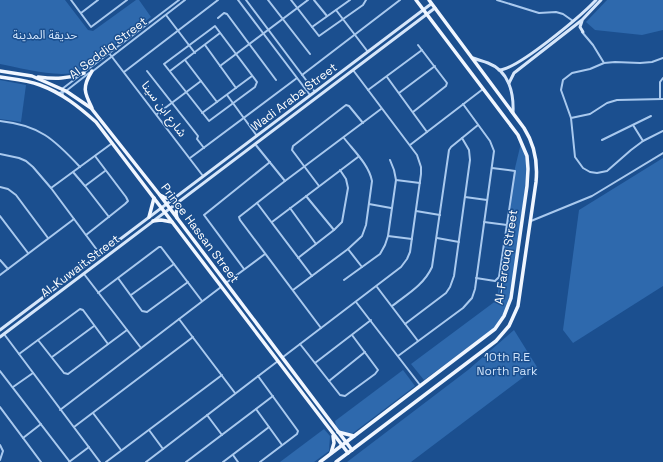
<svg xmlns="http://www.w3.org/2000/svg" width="663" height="462" viewBox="0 0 663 462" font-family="'Space Grotesk','Noto Sans Arabic',sans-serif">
  <rect width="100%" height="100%" fill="#1b4f8f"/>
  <g fill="#2e69ad">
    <path d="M0,0H65L88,30L93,31L136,0H139L151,17L82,70C63,80 22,68 0,64Z"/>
    <path d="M607,0H663V30L642,35L595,30L586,22Z"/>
    <path d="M0,80L26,85L21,122L0,119Z"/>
    <path d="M521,143L525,150L528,169L509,307L498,323L493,329L424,380L411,364L497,300L515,168Z"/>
    <path d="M663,158V286L573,343L563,330L579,210Z"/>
    <path d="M514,330L537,367L411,462H347L468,370Z"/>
    <path d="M403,370L415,386L353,433L337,432L335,421Z"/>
    <path d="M324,429L330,436L329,451L314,462H280Z"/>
  </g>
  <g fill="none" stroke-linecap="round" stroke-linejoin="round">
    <g stroke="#a9c9ee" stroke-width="2">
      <path d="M71,0L91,27L127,0"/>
      <path d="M238,0L310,95"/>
      <path d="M246,0L315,92"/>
      <path d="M268,0L310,54"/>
      <path d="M291,0L319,36L363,5L366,0"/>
      <path d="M314,0L327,16"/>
      <path d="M497,0L539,13L556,12L563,14L573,21"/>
      <path d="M336,10L368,52"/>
      <path d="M81,13L98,0"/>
      <path d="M166,15L195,53"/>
      <path d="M218,18L224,13L227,14L276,80"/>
      <path d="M215,26L257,82L255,87L209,121L164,64Z"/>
      <path d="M312,27L350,0"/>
      <path d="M582,32L593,45L604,63"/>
      <path d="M205,45L236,88"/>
      <path d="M109,53L203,176"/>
      <path d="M663,58L652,62L640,63L615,62L604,63L590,69L572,73L563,80L561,90L571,118L575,157L583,168L590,172L597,173L607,171L631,150L643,141L663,131"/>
      <path d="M185,60L217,102"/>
      <path d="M220,66L308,0"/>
      <path d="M93,71L185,0"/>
      <path d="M147,71L198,136L197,139L204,148"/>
      <path d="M170,71L220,33"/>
      <path d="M124,72L218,0"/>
      <path d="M83,73L179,0"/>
      <path d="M302,75L400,0"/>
      <path d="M387,77L427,132"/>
      <path d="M368,90L422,50"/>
      <path d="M59,93L66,91L89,73"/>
      <path d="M399,93L435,66"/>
      <path d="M227,95L257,136"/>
      <path d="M63,96L62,89L79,76"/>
      <path d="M660,98V82L663,78"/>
      <path d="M413,112L446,86L447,83L418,45"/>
      <path d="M202,113L252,76"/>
      <path d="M157,114L201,81"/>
      <path d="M571,118L590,114L607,103L617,100L663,99"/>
      <path d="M0,121C39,125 54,139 80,167"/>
      <path d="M633,125L643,141"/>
      <path d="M602,140L651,116"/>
      <path d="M255,144L285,181"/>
      <path d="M410,145L483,89"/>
      <path d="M0,154L19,158L26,161L33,167L51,188L100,254"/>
      <path d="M190,158L297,78"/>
      <path d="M105,171L85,186L109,217"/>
      <path d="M73,172L85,186"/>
      <path d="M396,180L420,183"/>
      <path d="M319,186L292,150L293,146L346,105L349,106L363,123"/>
      <path d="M0,187L8,189L16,195L48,238"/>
      <path d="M51,188L111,144"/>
      <path d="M306,196L334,230"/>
      <path d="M465,197L487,200"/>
      <path d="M257,203L312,276"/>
      <path d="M369,204L391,208"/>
      <path d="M290,208L316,244"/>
      <path d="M416,211L440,215"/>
      <path d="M0,216L28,253"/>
      <path d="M531,221L592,196L663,153"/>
      <path d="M272,222L358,157"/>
      <path d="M484,222L507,225"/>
      <path d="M86,235L125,204L128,201L126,197L95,156"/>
      <path d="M388,236L412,239"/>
      <path d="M437,238L459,242"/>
      <path d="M348,249L362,267"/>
      <path d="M298,258L334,230L342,222L348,188L346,179L340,170"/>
      <path d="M0,260L8,269"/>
      <path d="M244,269L204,215L270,162"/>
      <path d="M84,274L141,348"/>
      <path d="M0,275L74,219"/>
      <path d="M118,278L142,311L147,312L188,282"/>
      <path d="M476,278L495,281L499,277L515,171L492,168"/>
      <path d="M344,280L380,254L385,245L388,236L396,180L394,170L390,160"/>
      <path d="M226,283L265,254"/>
      <path d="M377,287L418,341"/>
      <path d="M293,290L348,249L362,236L366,225L372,181C369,165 354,151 344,138"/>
      <path d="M98,293L159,247H161L202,301"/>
      <path d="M131,295L174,264"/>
      <path d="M356,302L420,385"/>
      <path d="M392,306C406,295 424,285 432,267L449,150L451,147L478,125"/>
      <path d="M179,319L235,393"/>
      <path d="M405,324L446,293L450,287L454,276L470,160L469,150L462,138"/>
      <path d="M321,328L240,220L239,217L285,181L381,109"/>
      <path d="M4,334L100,462"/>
      <path d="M38,340L64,373L68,374L127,330"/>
      <path d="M300,344L340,395L345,396L375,374L378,370L352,335"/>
      <path d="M19,354L80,309L83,310L108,344"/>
      <path d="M398,356L463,308L472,298L475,289L494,151L490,141L463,104"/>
      <path d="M52,357L94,326"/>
      <path d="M283,357L401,267L407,259L410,252L421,174V167L417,155L353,70"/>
      <path d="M315,363L371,320"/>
      <path d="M0,371L70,462"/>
      <path d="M258,376L298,431L297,434L260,462"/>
      <path d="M329,381L365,352"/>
      <path d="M13,387L33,373"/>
      <path d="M0,407L41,462"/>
      <path d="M256,409L282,445"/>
      <path d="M60,410L221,287"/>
      <path d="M93,413L121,450"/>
      <path d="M207,415L222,435"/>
      <path d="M74,427L193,337"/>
      <path d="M149,430L163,449"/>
      <path d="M23,438L41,424"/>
      <path d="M0,445L3,451L0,460"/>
      <path d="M233,455L238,462"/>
      <path d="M69,462L89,447"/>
      <path d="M106,462L222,375"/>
      <path d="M146,462L278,361"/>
      <path d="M186,462L273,396"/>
      <path d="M223,462L269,427"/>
    </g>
    <g stroke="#d6e6fa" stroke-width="3">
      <path d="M582,21L580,27L583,32"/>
      <path d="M473,58C478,60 483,61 488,63C509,71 514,93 513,113"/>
      <path d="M499,70C517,70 582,15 596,0"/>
      <path d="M509,83L514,73L582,20L601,0"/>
      <path d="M0,330L431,4"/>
      <path d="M0,337L435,8"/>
    </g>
    <g stroke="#f0f6ff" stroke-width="3.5">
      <path d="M0,71L32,76L66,91L91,108L159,194L352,450"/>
      <path d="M92,71C82,87 84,92 92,108"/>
      <path d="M0,77C13,79 27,80 40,85C62,93 79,107 96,122L348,453"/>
      <path d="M38,77C55,79 68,79 84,73"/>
      <path d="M160,195L166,198H175"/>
      <path d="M149,217L154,198"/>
      <path d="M177,218L176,213L179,202"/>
      <path d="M153,221L161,220L172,222"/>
      <path d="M338,432L354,436"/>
      <path d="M331,453L334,443L333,436"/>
      <path d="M320,462L495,329L504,316L511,298L527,186L528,169L527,156L518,135L416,0"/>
      <path d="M336,462L496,341L509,326L518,306L536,182C538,162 535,145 524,128L429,0"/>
    </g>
  </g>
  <g text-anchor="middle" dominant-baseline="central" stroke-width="3" stroke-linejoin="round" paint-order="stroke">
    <g font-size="12" fill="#cfe3fa" stroke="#1b4f8f">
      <text x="45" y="35">حديقة المدينة</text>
      <text x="507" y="357">10th R.E<tspan x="507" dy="14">North Park</tspan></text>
    </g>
    <g font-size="12" fill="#fff" stroke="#1b4f8f">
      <text transform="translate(108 48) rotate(-37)">Al Seddiq Street</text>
      <text transform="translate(294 97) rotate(-37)">Wadi Araba Street</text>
      <text transform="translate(164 109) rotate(53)">شارع ابن سينا</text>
      <text transform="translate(200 233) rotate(53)">Prince Hassan Street</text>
      <text transform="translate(506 257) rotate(-81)">Al-Farouq Street</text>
      <text transform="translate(80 266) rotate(-37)">Al-Kuwait Street</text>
    </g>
  </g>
</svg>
